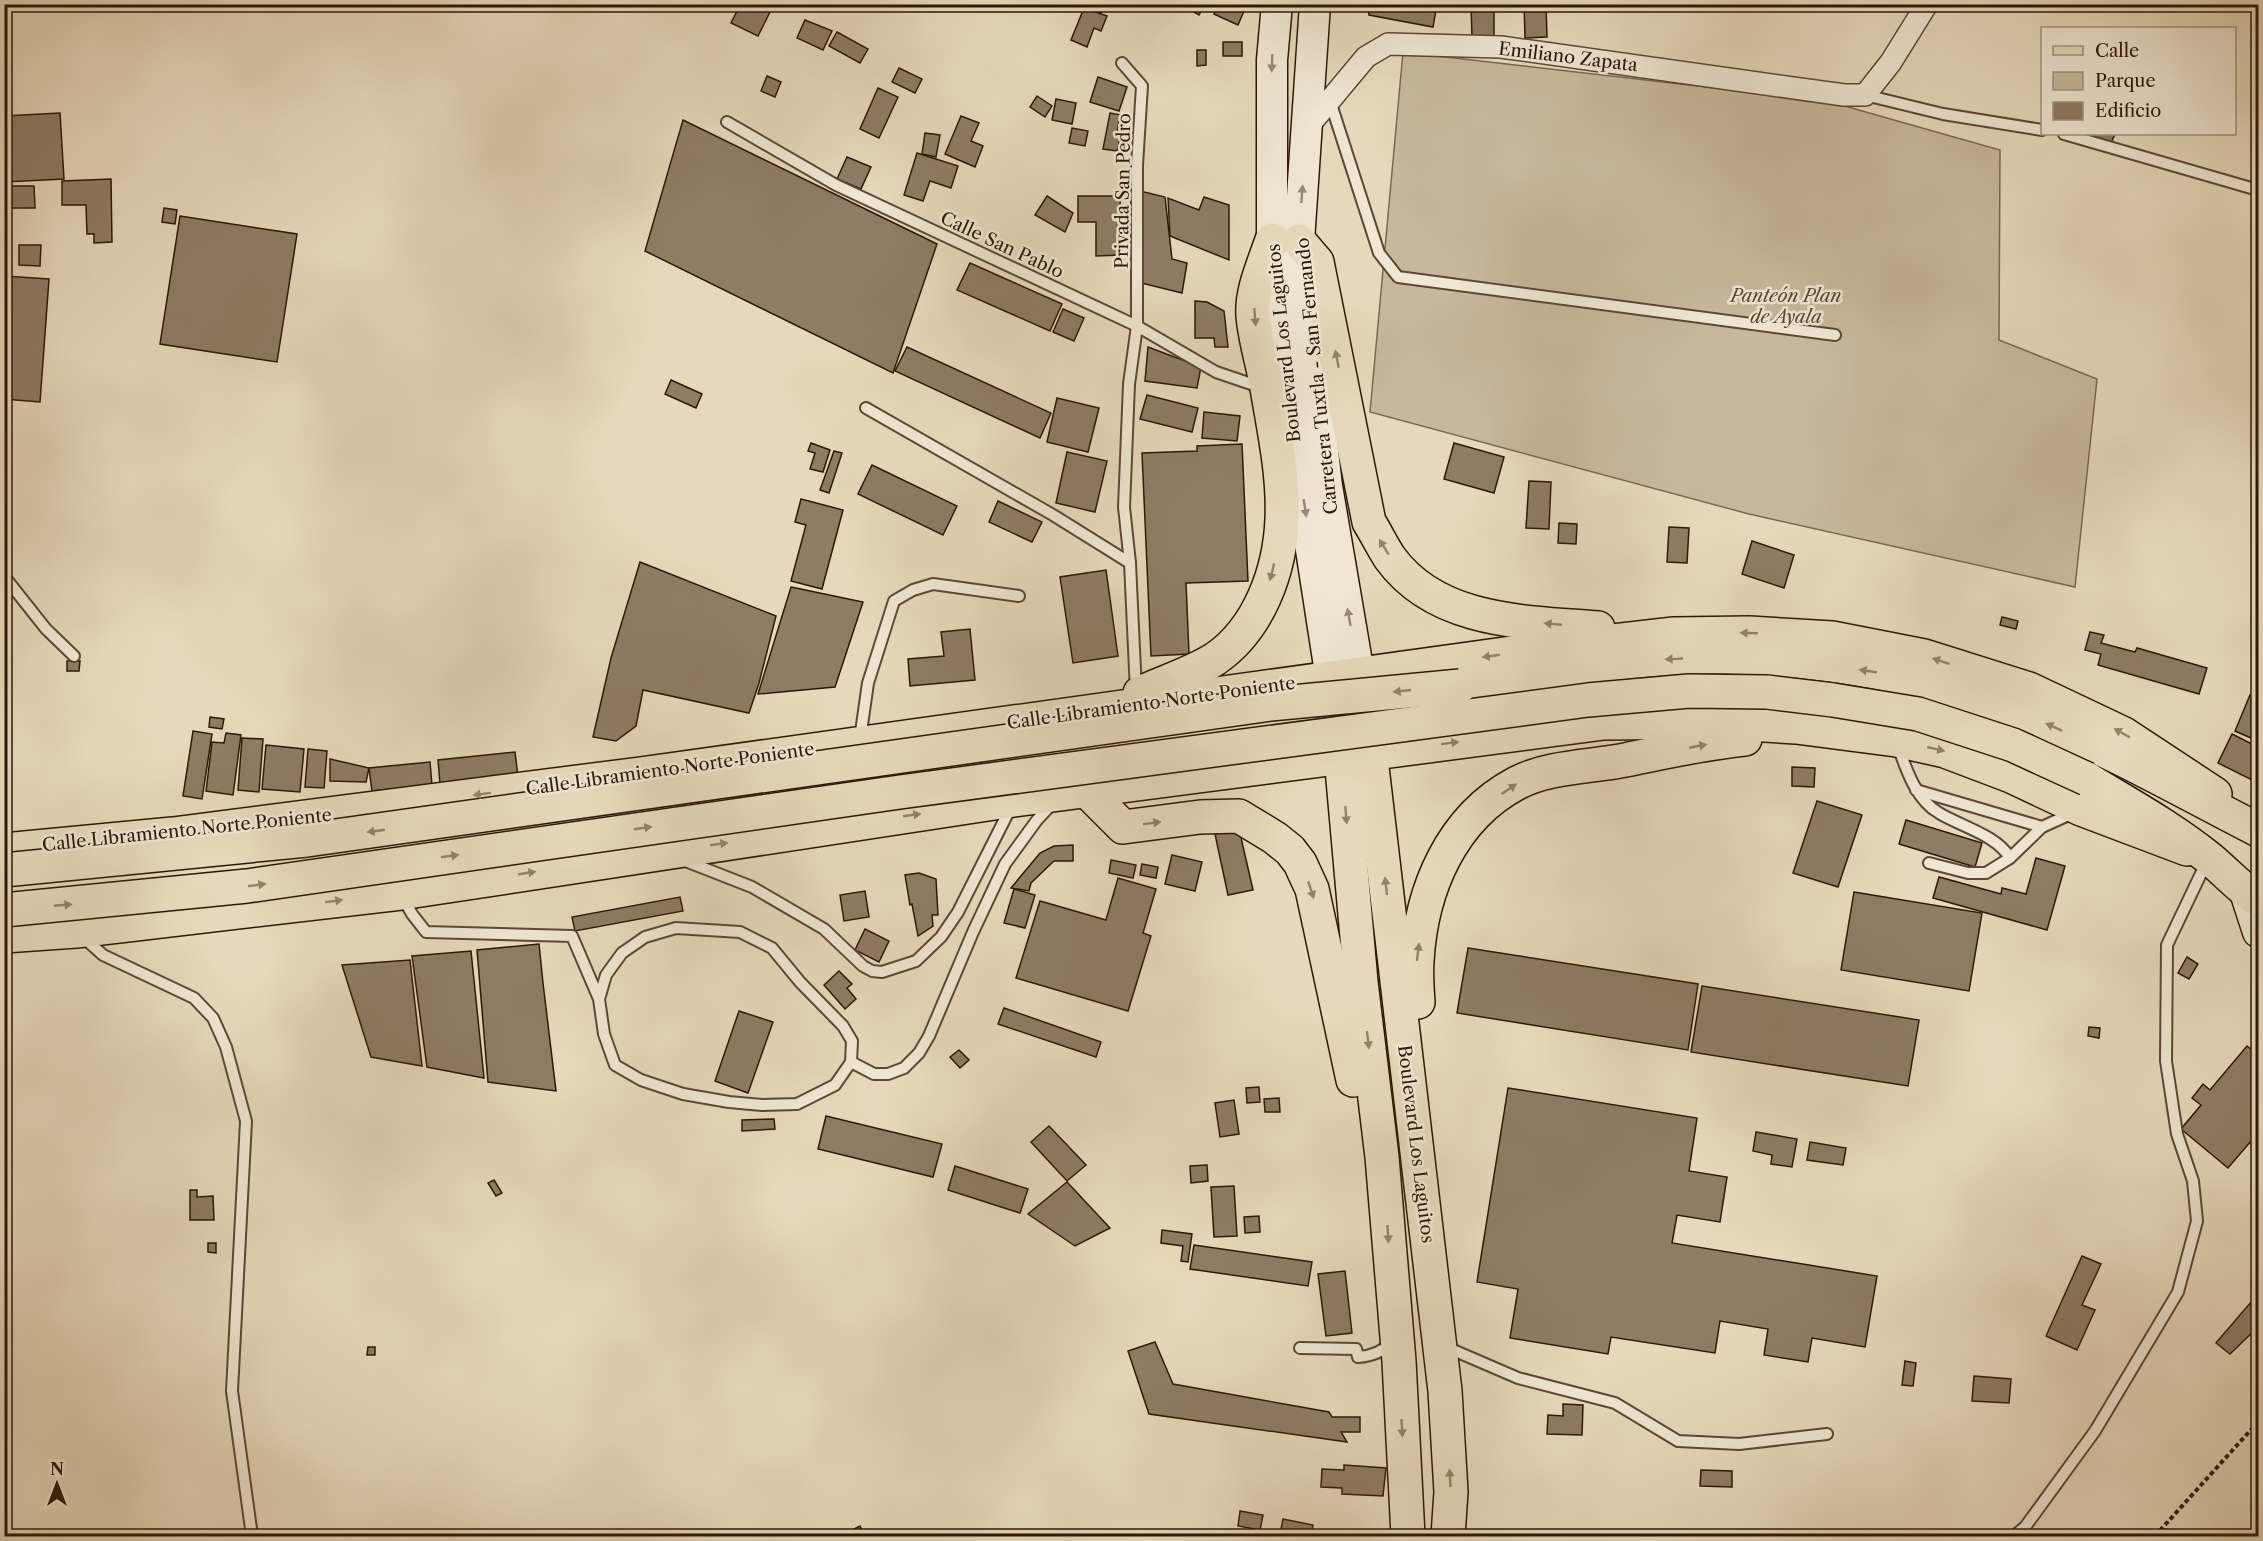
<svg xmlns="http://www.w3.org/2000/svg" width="2263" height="1541" viewBox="0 0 2263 1541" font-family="'Libre Caslon Text',serif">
  <rect width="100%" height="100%" fill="#e6d9bb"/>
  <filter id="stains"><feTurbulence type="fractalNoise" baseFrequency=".00333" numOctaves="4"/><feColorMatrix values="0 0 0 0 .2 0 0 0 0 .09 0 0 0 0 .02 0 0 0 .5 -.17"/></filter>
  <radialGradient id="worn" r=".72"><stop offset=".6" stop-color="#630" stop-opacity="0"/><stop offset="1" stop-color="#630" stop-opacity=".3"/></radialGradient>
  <path fill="#c7b89c" stroke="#7a6852" stroke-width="1.5" d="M1403,52L1827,101L2000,150L1999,340L2097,379L2075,587L1749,514L1370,412Z"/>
  <g fill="#8e7c65" stroke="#2e1707" stroke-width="1.5">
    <path d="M734,4H774L758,36L731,23L739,7Z"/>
    <path d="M1083,4H1105L1101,13Z"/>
    <path d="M1179,4H1205L1199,15Z"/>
    <path d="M1218,4H1247L1238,25L1214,14Z"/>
    <path d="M1354,4H1437L1433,27L1369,15L1368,7Z"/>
    <path d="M1471,4H1494V37H1472Z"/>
    <path d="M1524,4H1546L1547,37L1525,38Z"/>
    <path d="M1084,8L1107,16L1101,31L1094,28L1087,47L1071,40Z"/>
    <path d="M805,20L832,31L823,50L797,38Z"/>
    <path d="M837,32L868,49L860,63L829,46Z"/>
    <rect x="1223" y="42" width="19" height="14"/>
    <path d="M1197,50H1206V65L1197,66Z"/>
    <path d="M899,68L922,79L915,93L892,82Z"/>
    <path d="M767,76L781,82L775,97L761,91Z"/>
    <path d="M1098,77L1127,87L1119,111L1090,102Z"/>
    <path d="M878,88L898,97L879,138L860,129Z"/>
    <path d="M1037,96L1052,106L1045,117L1030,107Z"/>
    <path d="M1056,99L1076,103L1072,124L1052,120Z"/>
    <path d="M60,113L64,179L4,182V116Z"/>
    <path d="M1110,113L1126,116L1124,123L1119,122L1116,138L1120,139L1117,151L1103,149Z"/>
    <path d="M961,116L979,123L971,141L983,146L975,167L945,154Z"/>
    <path d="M683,120L937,244L893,373L645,251Z"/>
    <path d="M1072,128L1088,131L1085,146L1069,143Z"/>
    <path d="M925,133L940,135L936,157L922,154Z"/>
    <path d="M2096,134H2115L2111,143L2095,138Z"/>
    <path d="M917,153L958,166L951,188L930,181L923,201L904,195Z"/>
    <path d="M847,157L871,167L861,189L837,179Z"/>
    <path d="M111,179L112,242L94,243V234H87L86,205H62V181Z"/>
    <path d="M7,186H34L35,208H7Z"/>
    <path d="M1140,191L1165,197L1172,259L1187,263L1182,293L1141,283Z"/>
    <path d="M1047,196L1073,213L1065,232L1035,215Z"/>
    <path d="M1078,196H1120L1121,255L1096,256V222H1078Z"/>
    <path d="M1204,197L1229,205V260L1170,236L1168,198L1199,210Z"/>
    <path d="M164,208L177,210L175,224L162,222Z"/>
    <path d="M180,216L297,234L277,362L160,344Z"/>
    <path d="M19,245H41L40,266L19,265Z"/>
    <path d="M970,263L1062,304L1050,331L957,290Z"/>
    <path d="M4,276L49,279L40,402L4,399Z"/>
    <path d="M1195,301L1207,302L1224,311L1228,347H1215L1214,338H1195Z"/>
    <path d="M1063,309L1084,318L1074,341L1053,332Z"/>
    <path d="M907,347L1051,413L1040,438L895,371Z"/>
    <path d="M1148,347L1201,367L1197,388L1145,381Z"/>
    <path d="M671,380L702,394L696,408L665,394Z"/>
    <path d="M1147,395L1198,408L1192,432L1140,419Z"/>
    <path d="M1057,398L1099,408L1088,452L1047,442Z"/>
    <path d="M1204,412L1240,416L1237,441L1202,438Z"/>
    <path d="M811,443L830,450L823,472L810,469L815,453L808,451Z"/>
    <path d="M1454,443L1504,457L1494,493L1444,479Z"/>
    <path d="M1242,444L1248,581L1186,583L1189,654L1151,656L1142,453L1197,451V446Z"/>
    <path d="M834,451L842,453L829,493L820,490Z"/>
    <path d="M1067,452L1107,461L1095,512L1056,503Z"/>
    <path d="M872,465L957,506L943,535L858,494Z"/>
    <path d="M1529,481L1551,482L1549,529L1526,528Z"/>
    <path d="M801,499L843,510L822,589L791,581L806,525L795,522Z"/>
    <path d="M998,501L1042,522L1032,542L989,522Z"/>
    <path d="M1559,523L1577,524L1576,544L1558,543Z"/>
    <path d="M1669,527L1689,528L1687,563L1667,562Z"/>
    <path d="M1752,541L1794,555L1784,588L1742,574Z"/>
    <path d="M640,562L776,616L759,683L749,713L643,690L636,726L616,741L593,737L611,658Z"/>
    <path d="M1106,570L1118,656L1073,663L1060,577Z"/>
    <path d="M791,587L863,602L835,687L758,694Z"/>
    <path d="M2002,617L2018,621L2016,629L2000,625Z"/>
    <path d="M970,629L975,680L910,686L908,659L944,656L941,632Z"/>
    <path d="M2090,632L2104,635L2101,643L2135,652L2137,648L2207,668L2199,694L2098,665L2101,654L2085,650Z"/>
    <path d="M67,661H80L79,671H67Z"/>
    <path d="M2250,695L2258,698V741L2235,731Z"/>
    <path d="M210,717L224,719L222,729L209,727Z"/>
    <path d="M193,731L212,734L202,799L183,796Z"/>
    <path d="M226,733L241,735L233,795L206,791L212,742L224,743Z"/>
    <path d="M2232,734L2258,747V766L2252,780L2218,763Z"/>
    <path d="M242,738L263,739L259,792L238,790Z"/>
    <path d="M266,745L304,749L300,792L262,789Z"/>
    <path d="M308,749L327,751L324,788L305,787Z"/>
    <path d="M515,752L518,777L440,784L438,760Z"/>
    <path d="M330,759L369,768L366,782L330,781Z"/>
    <path d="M430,762L432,785L372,791L369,768Z"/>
    <path d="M1792,767L1815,768L1814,787L1792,786Z"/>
    <path d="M1817,801L1862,815L1838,887L1793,873Z"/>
    <path d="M1906,820L1982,843L1975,867L1899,844Z"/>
    <path d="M1239,829L1253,890L1228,895L1215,834Z"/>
    <path d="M1073,845V861H1054L1031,883L1029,891L1011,888L1040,853L1054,846Z"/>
    <path d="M1172,855L1202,862L1195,891L1165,884Z"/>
    <path d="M2036,858L2065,866L2047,930L1933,898L1939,877L2001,894L2002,888L2026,894Z"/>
    <path d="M1111,860L1136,865L1133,878L1109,873Z"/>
    <path d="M1142,864L1158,867L1156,878L1140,875Z"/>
    <path d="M919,873L936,879L938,915H932L933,926L918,936L912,904L910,905L905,875Z"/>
    <path d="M1118,878L1156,889L1143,933L1151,936L1128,1011L1016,978L1040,901L1106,920Z"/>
    <path d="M1014,889L1035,895L1025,928L1004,923Z"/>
    <path d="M865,891L869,917L844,921L840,895Z"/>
    <path d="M1854,892L1982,913L1969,991L1841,970Z"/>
    <path d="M680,897L683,911L575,931L572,917Z"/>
    <path d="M865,929L889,941L879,962L855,950Z"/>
    <path d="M539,944L543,983L556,1091L488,1082L477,950Z"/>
    <path d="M1468,948L1698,984L1688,1050L1457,1013Z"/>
    <path d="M471,951L484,1078L427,1067L412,956Z"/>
    <path d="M2187,957L2198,964L2189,979L2178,973Z"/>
    <path d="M410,960L422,1066L371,1057L342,965Z"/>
    <path d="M839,971L852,984L847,988L856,999L845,1009L824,985Z"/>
    <path d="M1702,986L1919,1020L1908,1086L1691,1052Z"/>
    <path d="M1004,1008L1101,1042L1096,1057L998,1024Z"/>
    <path d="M739,1011L773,1022L748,1093L715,1081Z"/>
    <path d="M2089,1027L2100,1028L2099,1038L2088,1036Z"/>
    <path d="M2247,1046L2258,1055V1133L2228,1168L2181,1129L2201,1105L2192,1098L2203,1084L2210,1090Z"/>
    <path d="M959,1050L969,1060L960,1068L950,1057Z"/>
    <path d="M1259,1087L1260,1102L1247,1103L1246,1088Z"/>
    <path d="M1508,1088L1697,1118L1689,1171L1727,1177L1720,1222L1677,1215L1672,1243L1877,1276L1865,1347L1812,1338L1808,1362L1764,1355L1768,1329L1720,1321L1715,1353L1611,1337L1608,1354L1510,1338L1518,1289L1477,1282Z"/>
    <path d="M1279,1098L1280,1112H1265L1264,1099Z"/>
    <path d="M1234,1100L1239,1134L1220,1137L1215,1103Z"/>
    <path d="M826,1116L942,1144L933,1177L818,1149Z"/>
    <path d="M774,1119L775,1129L742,1131V1120Z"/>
    <path d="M1049,1126L1086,1165L1067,1181L1031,1142Z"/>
    <path d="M1756,1132L1797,1139L1792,1167L1771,1164L1772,1155L1753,1151Z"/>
    <path d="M1810,1142L1846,1148L1843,1165L1807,1160Z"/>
    <path d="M1207,1165L1208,1181L1191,1183L1190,1166Z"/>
    <path d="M955,1166L1028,1189L1020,1213L948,1190Z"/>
    <path d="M494,1180L502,1193L496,1196L488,1183Z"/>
    <path d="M1067,1182L1110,1228L1075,1246L1028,1214Z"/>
    <path d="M1234,1186L1237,1236L1214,1237L1211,1187Z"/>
    <path d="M190,1190H197V1197L213,1196L214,1220H190Z"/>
    <path d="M1259,1216L1260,1232L1245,1233L1244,1217Z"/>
    <path d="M1162,1230L1192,1234L1188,1262L1181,1261L1183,1246L1161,1243Z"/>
    <path d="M208,1243H216V1253L208,1252Z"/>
    <path d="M1194,1245L1312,1262L1308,1286L1190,1269Z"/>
    <path d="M2082,1256L2101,1264L2082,1305L2095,1310L2077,1350L2046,1336Z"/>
    <path d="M1345,1271L1352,1333L1326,1336L1318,1274Z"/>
    <path d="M2258,1294V1327L2230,1354L2216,1343Z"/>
    <path d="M1155,1342L1173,1384L1329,1412L1332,1417H1360V1432H1341L1347,1442L1149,1414L1128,1351Z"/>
    <path d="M368,1347H375V1355H367Z"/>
    <path d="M1905,1361L1916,1363L1913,1386L1902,1385Z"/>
    <path d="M1974,1376L2011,1379L2009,1403L1972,1401Z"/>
    <path d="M1563,1404L1583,1405L1582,1435L1547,1434L1548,1415L1563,1416Z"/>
    <path d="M1344,1465L1386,1468L1383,1496L1342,1494V1488L1321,1487L1322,1469L1344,1470Z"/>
    <path d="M1701,1470L1732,1471V1487L1700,1486Z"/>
    <path d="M1240,1511L1263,1515L1260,1530L1238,1526Z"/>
    <path d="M1283,1519L1313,1525L1311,1536L1280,1534Z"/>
    <path d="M860,1526L865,1536H850L848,1532Z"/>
  </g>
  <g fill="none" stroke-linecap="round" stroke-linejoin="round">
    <g stroke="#5c4834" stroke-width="14">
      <g id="lane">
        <path d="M1122,63L1142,86L1137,165V326L1129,384L1124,507L1130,563L1136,692"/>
        <path d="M1865,95L1943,114L2042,130"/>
        <path d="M1330,101L1379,253L1398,277L1835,335"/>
        <path d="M727,122L836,185L1137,326L1216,372L1263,388"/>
        <path d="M2064,134L2258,190"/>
        <path d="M866,408L1053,515L1130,563"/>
        <path d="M4,576L46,629L74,656"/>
        <path d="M860,739L868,683L894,601L913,590L933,584L1019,596"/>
        <path d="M1898,746C1906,769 1916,800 1939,813C1960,826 1997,835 2010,858"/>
        <path d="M1916,790L2042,827"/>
        <path d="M683,860L752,887L824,929L863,966L872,971L882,972L916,961L941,937L958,912L1012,805"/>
        <path d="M1929,863L1968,873H1986L2010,858L2042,827L2073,813"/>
        <path d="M402,896L412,914L426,932L572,936L599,999L604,1034L615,1065L641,1080L683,1094L729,1102L762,1105L797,1104L835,1085L851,1062L852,1041L843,1026L800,982L772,948L740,932L676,928L645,937L622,953L606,975L599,999"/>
        <path d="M83,937L103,955L194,998L213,1018L226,1047L246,1121L232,1391L252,1536"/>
        <path d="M851,1062L874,1074H888L904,1068L919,1053L929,1036L973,932L1005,864L1037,820L1052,804"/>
        <path d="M1446,1347L1518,1378L1615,1403L1678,1441L1739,1444L1827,1434"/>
        <path d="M1300,1348L1356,1349L1358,1357C1372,1356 1383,1352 1392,1342"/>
        <path d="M2014,1536L2025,1527L2095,1431L2178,1292L2197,1221L2193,1181L2177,1134L2166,1061L2167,945L2207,861"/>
      </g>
    </g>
    <g stroke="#5c4834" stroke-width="24">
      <path id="street" d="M1306,129L1366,57L1388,44L1501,47L1844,95H1865L1891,62L1927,4"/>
    </g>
    <g stroke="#2e1707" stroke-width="33">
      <g id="secondary">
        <path d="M1277,4L1272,60V240L1290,414L1331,679"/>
        <path d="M1315,4L1299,241L1327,486L1359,674"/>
        <path d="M2245,892L2258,932"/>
      </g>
    </g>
    <g stroke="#2e1707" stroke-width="36">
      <g id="primary">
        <path d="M1299,241L1317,262L1369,522C1376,533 1382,546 1390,558C1437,623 1525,622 1598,628"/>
        <path d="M1331,679L1341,757L1361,982L1382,1157L1399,1361L1408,1536"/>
        <path d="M1140,693C1164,682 1193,673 1215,659C1259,629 1280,571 1282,519C1284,476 1274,430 1267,388C1263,364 1255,340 1253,316C1251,291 1264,264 1272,240"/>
        <path d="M1368,733L1445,1391L1451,1492L1448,1536"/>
        <path d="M1087,791L1123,827L1200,817L1239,816L1275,838L1290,850L1300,863L1312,889L1353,1080"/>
        <path d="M4,850L173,834L640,774L1526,651L1674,634L1749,633L1832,638L1924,656L2029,689L2124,734L2215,794"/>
        <path d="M4,936L76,931L401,893L1014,800L1604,723L1717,722L1796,727L1896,740L1945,751L2011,776L2081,809L2187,849"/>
        <path d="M1418,1002C1417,989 1416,975 1417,961C1421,890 1451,818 1517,783C1548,767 1586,767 1620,761C1661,753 1703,743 1745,739"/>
      </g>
    </g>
    <g stroke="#2e1707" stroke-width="36">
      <g id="highway">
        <path d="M1460,686C1546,674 1634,656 1721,657C1829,658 1939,679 2039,721C2114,752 2186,793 2258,830"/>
        <path d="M2087,779C2128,804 2172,828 2209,858C2226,872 2240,888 2258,900"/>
      </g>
    </g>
    <path stroke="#2e1707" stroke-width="4" stroke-dasharray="4.5 3" stroke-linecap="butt" d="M2155,1536L2258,1422"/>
    <use href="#lane" stroke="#efe6d3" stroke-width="10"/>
    <use href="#street" stroke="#efe6d3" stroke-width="21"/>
    <use href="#secondary" stroke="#efe6d3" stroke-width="30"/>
    <use href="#primary" stroke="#e6d9bb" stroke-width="33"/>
    <use href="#highway" stroke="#e6d9bb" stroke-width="33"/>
    <g stroke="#2e1707" stroke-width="36" stroke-linecap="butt">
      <g id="highway-bridge">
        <path d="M4,870L307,840L1270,704L1460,686"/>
        <path d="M4,910L247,886L900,792L1588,700L1689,691L1767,692L1833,700L1918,714L2013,745L2087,779"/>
      </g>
    </g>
    <use href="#highway-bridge" stroke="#e6d9bb" stroke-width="33"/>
  </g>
  <defs><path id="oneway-solid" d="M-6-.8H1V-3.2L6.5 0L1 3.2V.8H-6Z" transform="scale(1.5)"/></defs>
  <g fill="#988977">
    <use href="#oneway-solid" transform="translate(1272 63) rotate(92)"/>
    <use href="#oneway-solid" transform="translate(1302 194) rotate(-86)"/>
    <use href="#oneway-solid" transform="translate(1305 508) rotate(81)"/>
    <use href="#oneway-solid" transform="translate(1349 617) rotate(-100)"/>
  </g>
  <g fill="#93826a">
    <use href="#oneway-solid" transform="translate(1255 317) rotate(85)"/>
    <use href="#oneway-solid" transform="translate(1337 359) rotate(-101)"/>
    <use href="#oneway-solid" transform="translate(1384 547) rotate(-121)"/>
    <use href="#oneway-solid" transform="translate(1272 572) rotate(104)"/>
    <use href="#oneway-solid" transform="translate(1553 624) rotate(-175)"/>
    <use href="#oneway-solid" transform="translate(1749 633) rotate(-178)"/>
    <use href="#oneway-solid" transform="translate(1491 656) rotate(172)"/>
    <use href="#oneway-solid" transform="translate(1674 659) rotate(177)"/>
    <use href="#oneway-solid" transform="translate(1941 661) rotate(-162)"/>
    <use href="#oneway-solid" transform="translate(1868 671) rotate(-171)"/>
    <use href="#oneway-solid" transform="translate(1402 691) rotate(174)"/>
    <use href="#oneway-solid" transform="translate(2054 727) rotate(-155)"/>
    <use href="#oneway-solid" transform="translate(2122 733) rotate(-151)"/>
    <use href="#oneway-solid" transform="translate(1450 743) rotate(-7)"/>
    <use href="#oneway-solid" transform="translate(1698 746) rotate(-11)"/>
    <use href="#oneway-solid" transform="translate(1936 749) rotate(13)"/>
    <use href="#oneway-solid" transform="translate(1509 789) rotate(-34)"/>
    <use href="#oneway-solid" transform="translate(482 794) rotate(173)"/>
    <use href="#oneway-solid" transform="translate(912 815) rotate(-8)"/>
    <use href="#oneway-solid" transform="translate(1346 815) rotate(85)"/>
    <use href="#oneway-solid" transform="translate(1152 823) rotate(-7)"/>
    <use href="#oneway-solid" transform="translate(643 828) rotate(-8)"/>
    <use href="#oneway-solid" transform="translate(376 831) rotate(172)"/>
    <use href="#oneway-solid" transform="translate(719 844) rotate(-8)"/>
    <use href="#oneway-solid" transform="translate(450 856) rotate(-8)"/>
    <use href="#oneway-solid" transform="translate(527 873) rotate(-9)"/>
    <use href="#oneway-solid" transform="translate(257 885) rotate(-8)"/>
    <use href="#oneway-solid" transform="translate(1386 886) rotate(-96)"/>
    <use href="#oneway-solid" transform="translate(1311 890) rotate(72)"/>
    <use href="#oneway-solid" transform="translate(334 901) rotate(-7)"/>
    <use href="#oneway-solid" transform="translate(63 905) rotate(-5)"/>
    <use href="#oneway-solid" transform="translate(1418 952) rotate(-83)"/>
    <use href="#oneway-solid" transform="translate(1368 1040) rotate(83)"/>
    <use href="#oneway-solid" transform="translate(1388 1234) rotate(86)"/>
    <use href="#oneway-solid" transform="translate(1402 1428) rotate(87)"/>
    <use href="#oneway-solid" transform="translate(1450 1478) rotate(-93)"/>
  </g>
  <g text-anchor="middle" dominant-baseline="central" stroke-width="5" stroke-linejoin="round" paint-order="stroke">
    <g font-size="18" fill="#2e1707" stroke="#efe6d3">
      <text transform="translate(1568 57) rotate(7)">Emiliano Zapata</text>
      <text transform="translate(1123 191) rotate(-89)">Privada San Pedro</text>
      <text transform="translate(1002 245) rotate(25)">Calle San Pablo</text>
      <text transform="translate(1284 343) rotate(-96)">Boulevard Los Laguitos</text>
      <text transform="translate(1317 376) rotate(-96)">Carretera Tuxtla - San Fernando</text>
      <text transform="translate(1151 703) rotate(-8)">Calle Libramiento Norte Poniente</text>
      <text transform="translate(670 769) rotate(-8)">Calle Libramiento Norte Poniente</text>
      <text transform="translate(187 830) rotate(-6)">Calle Libramiento Norte Poniente</text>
      <text transform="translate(1416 1144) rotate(83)">Boulevard Los Laguitos</text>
    </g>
    <g font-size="18" font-style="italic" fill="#5c4734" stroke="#efe6d3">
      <text x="1786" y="296">Panteón Plan<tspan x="1786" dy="21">de Ayala</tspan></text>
    </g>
  </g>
  <rect width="2263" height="1541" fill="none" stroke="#e6d9bb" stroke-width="24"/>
  <rect x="6" y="6" width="2251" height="1529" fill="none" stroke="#2e1707" stroke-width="3"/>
  <rect x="12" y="12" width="2239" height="1517" fill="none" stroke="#2e1707" stroke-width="1.5"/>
  <rect x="2041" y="27" width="195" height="108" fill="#efe6d3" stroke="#a29381" stroke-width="1.5"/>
  <rect x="2053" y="46" width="30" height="9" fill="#e6d9bb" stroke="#a29381" stroke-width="1.5"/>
  <text x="2095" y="57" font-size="18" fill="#2e1707">Calle</text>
  <rect x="2053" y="72" width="30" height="18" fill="#c7b89c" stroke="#a29381" stroke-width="1.5"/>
  <text x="2095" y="87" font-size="18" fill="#2e1707">Parque</text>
  <rect x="2053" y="102" width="30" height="18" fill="#8e7c65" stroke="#a29381" stroke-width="1.5"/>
  <text x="2095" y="117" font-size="18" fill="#2e1707">Edificio</text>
  <g transform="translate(57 1484)" stroke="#efe6d3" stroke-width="4.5" paint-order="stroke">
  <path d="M0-4.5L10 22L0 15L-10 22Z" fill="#2e1707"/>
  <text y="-9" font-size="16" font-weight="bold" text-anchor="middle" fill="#2e1707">N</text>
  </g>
  <rect width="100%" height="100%" filter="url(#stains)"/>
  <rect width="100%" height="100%" fill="url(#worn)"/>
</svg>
